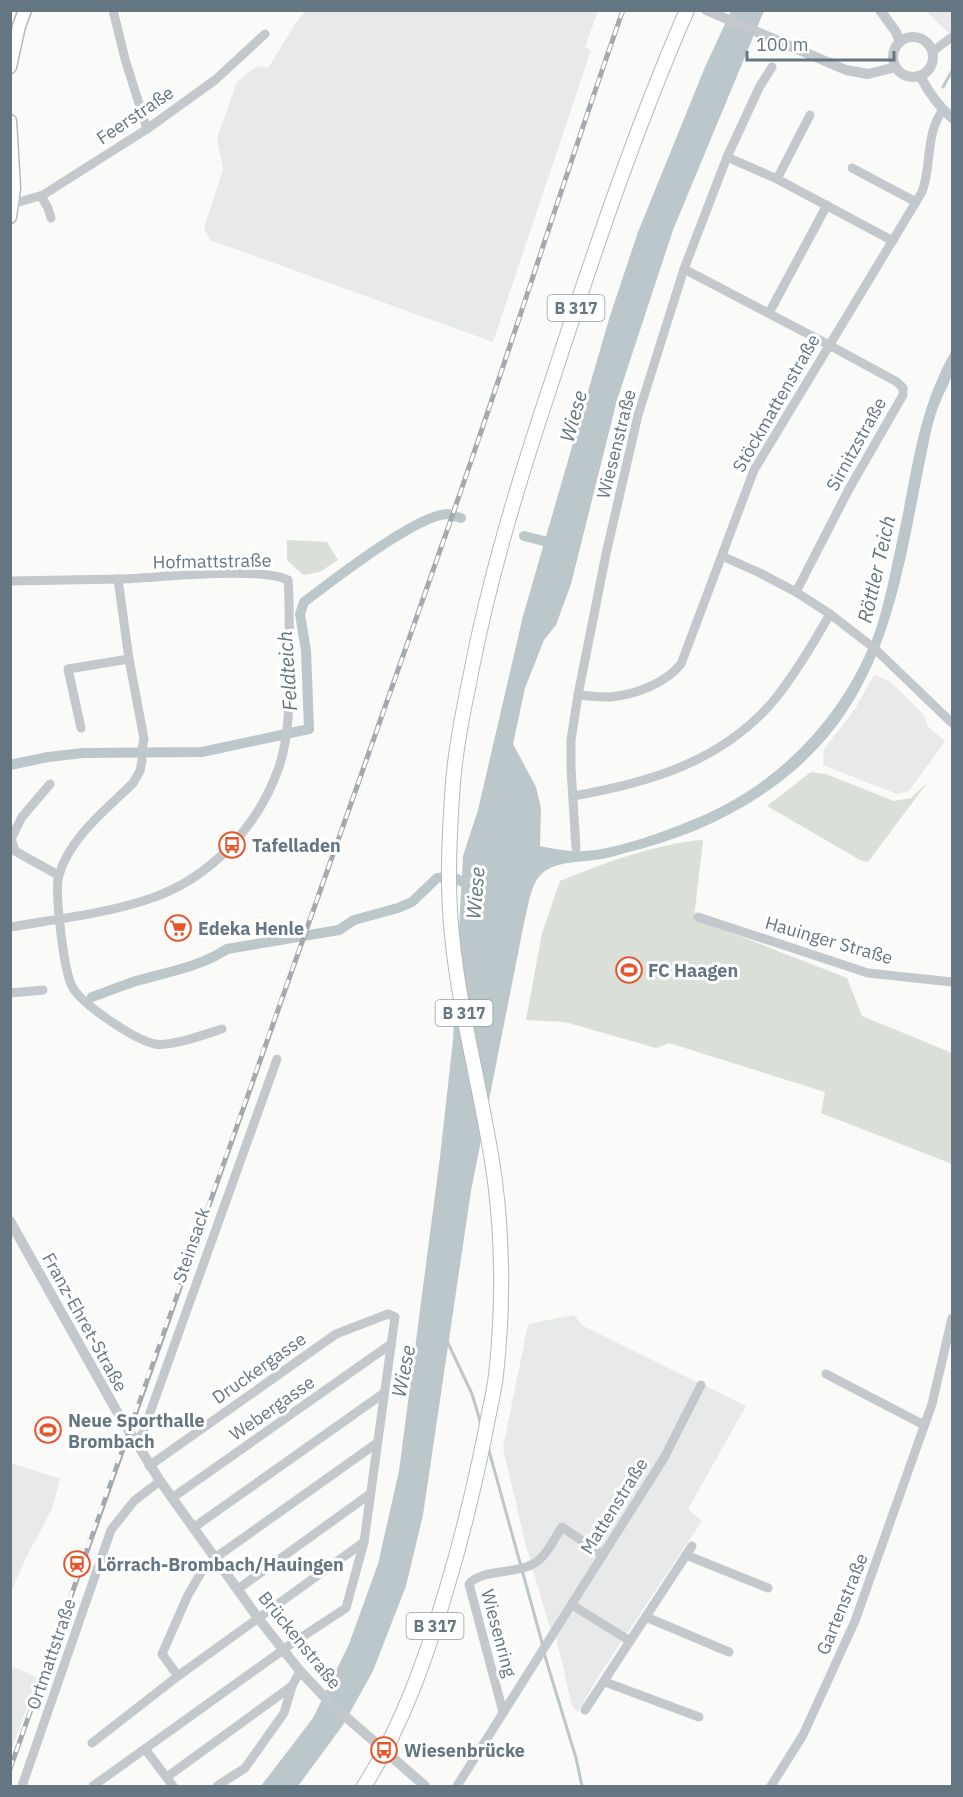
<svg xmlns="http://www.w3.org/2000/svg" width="963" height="1797" viewBox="0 0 963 1797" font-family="'IBM Plex Sans',sans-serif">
  <rect width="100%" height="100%" fill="#fafaf8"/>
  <g fill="#e8e9e9">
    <path d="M306,11H598L585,47L591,50L493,342L210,240L204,228L223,169L217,138L237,82L257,66L268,68L295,24Z"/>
    <path d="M926,11H952V36L939,24Z"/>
    <path d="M874,675L891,682L924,715L928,727L945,741L909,791L897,794L823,765L824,749L855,709Z"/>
    <path d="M574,1315L583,1326L746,1406L688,1509L702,1521L598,1677L578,1712L572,1706L557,1641L550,1628L526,1546L503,1448L528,1324Z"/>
    <path d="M11,1463L60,1479L52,1509L26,1558L11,1592Z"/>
    <path d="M11,1666L38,1678L11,1751Z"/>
  </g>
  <g fill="#dadfd7">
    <path d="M287,540L327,542L338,560L320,572L303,575L287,560Z"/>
    <path d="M811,772L826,774L894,801L911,798L927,783L868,862L860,860L767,806Z"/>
    <path d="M703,840L694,918L847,978L862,1016L952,1053V1164L821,1113L825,1092L669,1043L656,1048L565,1022L526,1020L542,933L560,881C601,864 658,843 703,840Z"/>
  </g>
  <path fill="#bbc7cb" d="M731,11H764L673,230L617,400L571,584L556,625L544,640L525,688L513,744L536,787L541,808L540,846C555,849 569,852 585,851C615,850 669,830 697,818C780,784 846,713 876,629C887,595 893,558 901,523C914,460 919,408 952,350C952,358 953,366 952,373C951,382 945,390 942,398C935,413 931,430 928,446C903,564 893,686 795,770C746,812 687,838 625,853C615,856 605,859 594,860C581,862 563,862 550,868C530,877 529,905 524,923L471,1191L423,1515L406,1586L373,1671L343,1725L298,1786H261L313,1718L349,1644L378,1564L399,1471L440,1157L453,1040L463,856L478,810L523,616L609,319L638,232L705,67Z"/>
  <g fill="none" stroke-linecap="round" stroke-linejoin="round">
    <g stroke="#bbc7cb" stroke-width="3">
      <path d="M943,87L952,71"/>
      <path d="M447,1341L472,1394L481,1424"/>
      <path d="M488,1447L543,1646"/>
      <path d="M544,1653L576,1758L582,1786"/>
    </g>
    <g stroke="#bbc7cb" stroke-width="10">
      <path d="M524,536L556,544"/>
      <path d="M10,765L48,757L83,753L202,752L309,729L306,651L300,614L304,602C331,582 417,514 448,514C452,515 457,517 461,518"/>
      <path d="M92,997C106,992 121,986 136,981C167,972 200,967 227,949L339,930L354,920L398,908L412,902L437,878L453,877L465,883L474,880"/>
    </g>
    <g stroke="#b3babf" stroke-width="15">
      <g id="secondary">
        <path d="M10,67L19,26L25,10"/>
        <path d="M10,121L14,188L10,217"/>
      </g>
    </g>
    <g stroke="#b5babe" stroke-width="16">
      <path id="primary" d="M364,1786C402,1727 426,1658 446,1591C462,1538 475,1484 486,1429C489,1411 494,1393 496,1375C503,1311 503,1245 495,1181C484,1099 460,1018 452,935C447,889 449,843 452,797C454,757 462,717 470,678C489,578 519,480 551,384C592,258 634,132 687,10"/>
    </g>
    <g stroke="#c3c8cc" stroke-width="9">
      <path d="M113,10L125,59L147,129"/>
      <path d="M933,51L952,37"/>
      <path d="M727,157L777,179L893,241"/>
      <path d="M852,168L916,202"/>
      <path d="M777,179L810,115"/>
      <path d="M41,196L48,208L51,218"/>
      <path d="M12,204L43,195L147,129L215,80L265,34"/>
      <path d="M684,269L829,345L897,382L903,388V395L849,489L796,592"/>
      <path d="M769,313L827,205"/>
      <path d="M722,556L760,573L796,592L830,614L874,648L952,723"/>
      <path d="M118,579L129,659L144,739L142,749"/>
      <path d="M10,581C47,580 84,580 120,579C157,578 260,566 288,580C290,605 289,629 289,653C289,690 291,731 279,767C258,827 210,879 149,899C105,914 56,919 10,927"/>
      <path d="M578,695C588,696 600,697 610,697C635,695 666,683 681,664L754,470L922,192C932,166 925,133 943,110"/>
      <path d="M81,728L68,669L129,659"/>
      <path d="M142,760L140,771L133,783C106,810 70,837 59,875C54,890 64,974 73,988C83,1005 135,1040 155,1044C172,1047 205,1034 222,1029"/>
      <path d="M50,784L22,817L11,839L15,851L58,875"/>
      <path d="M573,796C649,783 724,761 775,699C796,673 813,644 830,614"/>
      <path d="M576,848L571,768V740L578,695L606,554L638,415L684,269L727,157L760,86L772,67"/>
      <path d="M698,917L868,973L952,982"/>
      <path d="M10,993L43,990"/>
      <path d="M826,1374L924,1425"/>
      <path d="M134,1440L142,1435L277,1059"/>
      <path d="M149,1466L336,1334L388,1314L395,1317L364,1542L346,1608L288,1646"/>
      <path d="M172,1498L391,1344"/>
      <path d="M193,1528L384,1393"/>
      <path d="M686,1555L768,1588"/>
      <path d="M215,1558L377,1443"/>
      <path d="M238,1589L370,1494"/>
      <path d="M572,1605L630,1641"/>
      <path d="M646,1617L729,1652"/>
      <path d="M178,1676L162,1654L188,1595L202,1571L218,1561"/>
      <path d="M605,1682L699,1717"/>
      <path d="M585,1710L692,1546"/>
      <path d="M503,1712L469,1584C483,1567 523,1576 540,1559C549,1551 555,1537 562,1527L603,1555"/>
      <path d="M92,1743L178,1676L364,1542"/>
      <path d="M145,1749L173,1786"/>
      <path d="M167,1777L292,1686"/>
      <path d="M22,1786L111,1530L134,1501L160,1481"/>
      <path d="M93,1786L283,1650"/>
      <path d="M217,1786L245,1768L284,1713L292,1686L300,1671"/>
      <path d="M457,1786L664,1458L701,1385"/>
      <path d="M771,1786L803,1735L855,1621L932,1404L952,1318"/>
    </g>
    <g stroke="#c3c8cc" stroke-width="10">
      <path d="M706,10L846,70L868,74L896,67"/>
      <path d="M880,10L896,32L900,42"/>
      <circle cx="913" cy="57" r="20"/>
      <path d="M920,76C929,93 938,106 952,118"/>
      <path d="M10,1221L115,1408L160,1481L258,1618L300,1671L332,1705L376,1743"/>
      <path d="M393,1758L425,1786"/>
    </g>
    <use href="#secondary" stroke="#fff" stroke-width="12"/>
    <use href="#primary" stroke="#fff" stroke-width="14"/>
    <g stroke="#a2aab0" stroke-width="5">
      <path id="rail" d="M10,1769C154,1353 304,940 449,525C509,354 563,181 623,10"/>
    </g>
    <use href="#rail" stroke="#fff" stroke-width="3" stroke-dasharray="9" stroke-linecap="butt"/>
    <path stroke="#c3c8cc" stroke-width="10" d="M376,1743L393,1758"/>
  </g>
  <defs>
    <g id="bus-ring" transform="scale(1.35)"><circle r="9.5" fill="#fff" stroke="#e4572e" stroke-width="1.5"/><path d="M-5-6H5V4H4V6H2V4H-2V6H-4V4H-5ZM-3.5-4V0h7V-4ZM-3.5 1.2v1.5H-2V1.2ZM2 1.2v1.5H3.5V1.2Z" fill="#e4572e"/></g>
    <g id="supermarket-ring" transform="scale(1.35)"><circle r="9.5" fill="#fff" stroke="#e4572e" stroke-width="1.5"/><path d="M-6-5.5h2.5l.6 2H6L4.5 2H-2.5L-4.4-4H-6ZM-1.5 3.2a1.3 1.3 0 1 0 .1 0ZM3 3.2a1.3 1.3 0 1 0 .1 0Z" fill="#e4572e"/></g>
    <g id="stadium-ring" transform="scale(1.35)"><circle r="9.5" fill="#fff" stroke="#e4572e" stroke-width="1.5"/><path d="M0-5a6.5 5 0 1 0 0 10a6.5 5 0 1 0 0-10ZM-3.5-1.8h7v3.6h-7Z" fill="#e4572e"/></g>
    <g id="station-ring" transform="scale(1.35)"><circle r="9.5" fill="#fff" stroke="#e4572e" stroke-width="1.5"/><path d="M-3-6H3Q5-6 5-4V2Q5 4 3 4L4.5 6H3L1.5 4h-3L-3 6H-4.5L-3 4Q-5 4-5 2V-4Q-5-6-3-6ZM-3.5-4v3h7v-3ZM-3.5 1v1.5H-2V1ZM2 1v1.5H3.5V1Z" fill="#e4572e"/></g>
  </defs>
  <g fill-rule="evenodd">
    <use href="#bus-ring" x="232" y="845"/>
    <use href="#supermarket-ring" x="178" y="928"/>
    <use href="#stadium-ring" x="629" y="970"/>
    <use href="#stadium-ring" x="48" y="1430"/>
    <use href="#station-ring" x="77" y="1564"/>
    <use href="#bus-ring" x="384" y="1750"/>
  </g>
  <g text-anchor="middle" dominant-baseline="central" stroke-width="6" stroke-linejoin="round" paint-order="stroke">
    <g fill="#fff" stroke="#939fa8" stroke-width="1.5">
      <rect x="547.5" y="295" width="57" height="26" rx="4.5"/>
      <rect x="435.5" y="1000" width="57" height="26" rx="4.5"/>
      <rect x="406.5" y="1613" width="57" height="26" rx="4.5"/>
    </g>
    <g font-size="16" font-weight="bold" fill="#657683">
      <text x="576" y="308">B 317</text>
      <text x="464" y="1013">B 317</text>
      <text x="435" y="1626">B 317</text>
    </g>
    <g font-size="18" fill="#657683" stroke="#fff">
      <text transform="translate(135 115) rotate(-34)">Feerstraße</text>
      <text transform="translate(776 403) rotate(-60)">Stöckmattenstraße</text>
      <text transform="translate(616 444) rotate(-76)">Wiesenstraße</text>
      <text transform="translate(856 444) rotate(-61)">Sirnitzstraße</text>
      <text transform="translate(212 561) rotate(-1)">Hofmattstraße</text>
      <text transform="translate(829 940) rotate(16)">Hauinger Straße</text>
      <text transform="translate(191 1245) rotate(-71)">Steinsack</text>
      <text transform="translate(85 1322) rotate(61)">Franz-Ehret-Straße</text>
      <text transform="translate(259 1368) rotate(-35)">Druckergasse</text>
      <text transform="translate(272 1408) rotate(-35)">Webergasse</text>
      <text transform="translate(614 1506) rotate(-58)">Mattenstraße</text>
      <text transform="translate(842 1604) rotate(-68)">Gartenstraße</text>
      <text transform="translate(499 1633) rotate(75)">Wiesenring</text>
      <text transform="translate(300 1640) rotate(51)">Brückenstraße</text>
      <text transform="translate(51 1654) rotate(-71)">Ortmattstraße</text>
    </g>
    <g font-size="18" font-weight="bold" fill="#657683" stroke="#fff" text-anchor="start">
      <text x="252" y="845">Tafelladen</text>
      <text x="198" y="928">Edeka Henle</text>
      <text x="648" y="970">FC Haagen</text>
      <text x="68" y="1420">Neue Sporthalle<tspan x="68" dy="21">Brombach</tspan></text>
      <text x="97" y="1564">Lörrach-Brombach/Hauingen</text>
      <text x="404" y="1750">Wiesenbrücke</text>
    </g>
    <g font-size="20" font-style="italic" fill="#60757c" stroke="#fff">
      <text transform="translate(573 416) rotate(-74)">Wiese</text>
      <text transform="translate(876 569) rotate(-77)">Röttler Teich</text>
      <text transform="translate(287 671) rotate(-94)">Feldteich</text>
      <text transform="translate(475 893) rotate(-85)">Wiese</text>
      <text transform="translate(403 1371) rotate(-79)">Wiese</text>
    </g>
  </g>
  <rect width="963" height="1797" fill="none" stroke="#657683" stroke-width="24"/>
  <path d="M747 51v9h147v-9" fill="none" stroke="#657683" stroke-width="3"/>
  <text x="756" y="51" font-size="18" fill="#657683" stroke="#ffffff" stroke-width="4.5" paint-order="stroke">100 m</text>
</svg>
